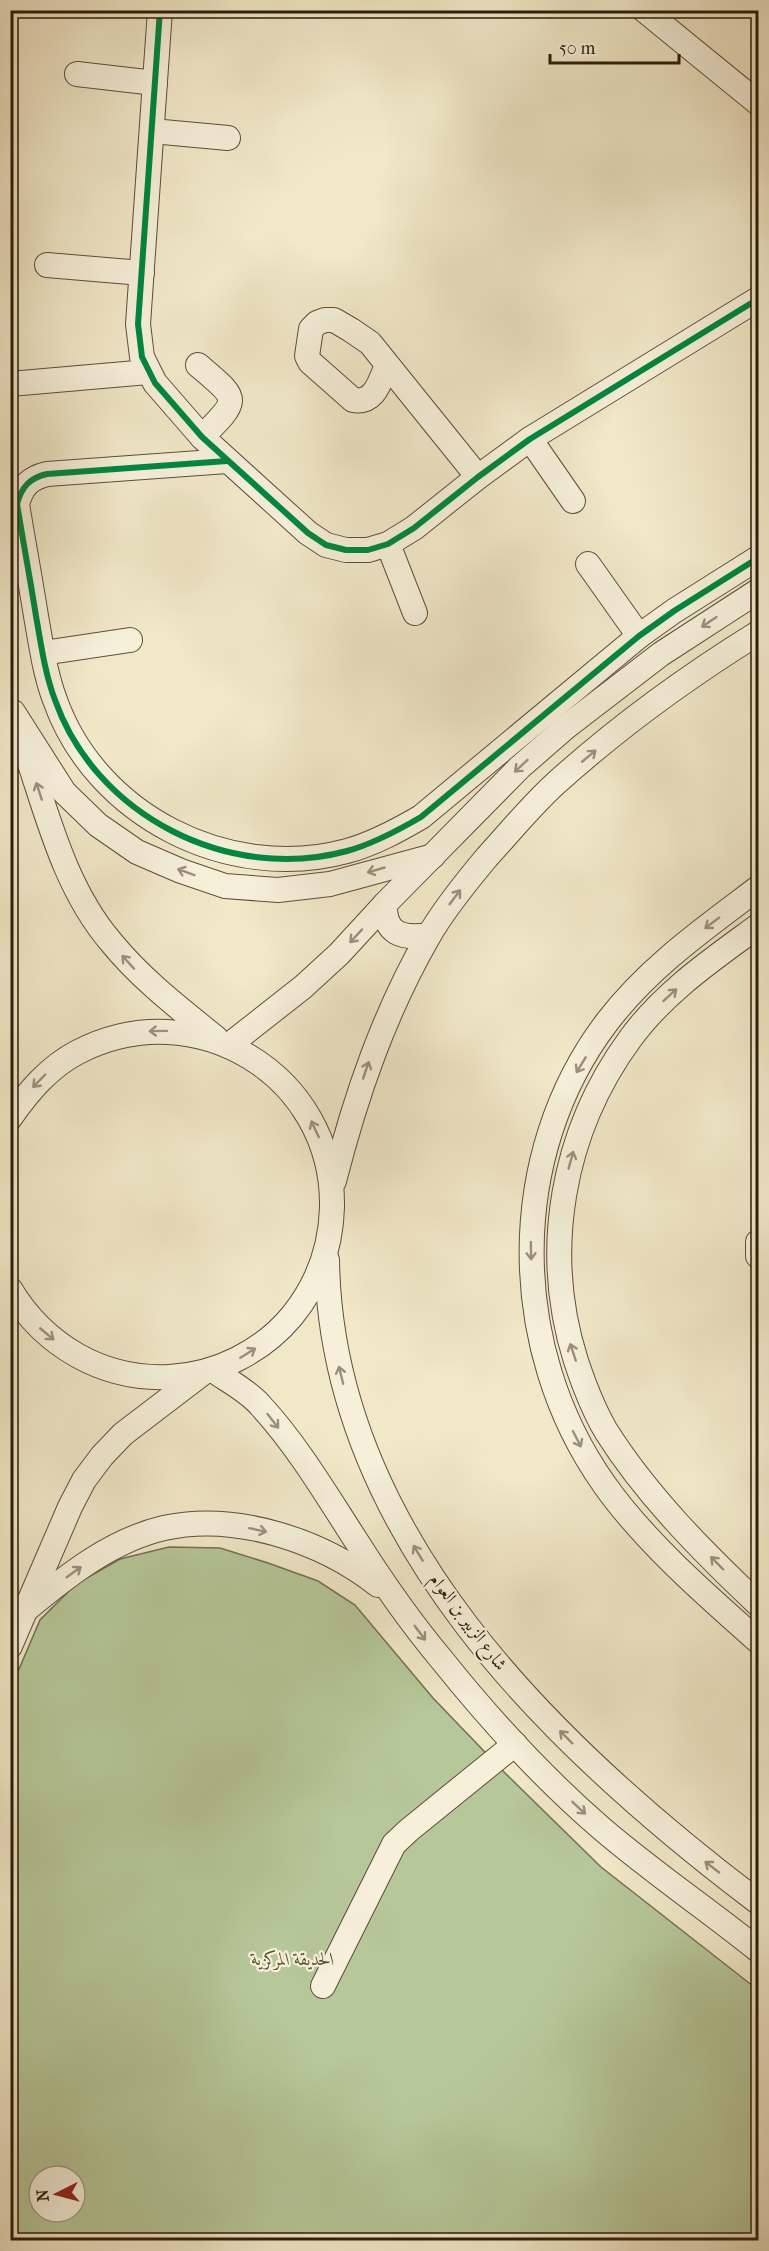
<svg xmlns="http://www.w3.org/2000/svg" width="769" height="2251" viewBox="0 0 769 2251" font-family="'IM FELL French Canon',Amiri,serif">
  <rect width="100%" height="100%" fill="#f1e8c8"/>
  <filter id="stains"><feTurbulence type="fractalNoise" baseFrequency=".00333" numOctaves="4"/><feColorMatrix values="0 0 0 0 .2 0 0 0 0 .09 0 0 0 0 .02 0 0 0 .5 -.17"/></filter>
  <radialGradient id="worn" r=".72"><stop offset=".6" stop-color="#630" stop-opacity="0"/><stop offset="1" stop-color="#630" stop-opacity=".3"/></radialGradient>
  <path fill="#b6c799" stroke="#727051" stroke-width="1.5" fill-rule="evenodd" d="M169,1547L220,1548L268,1563L318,1581L355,1605L433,1698L505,1773L601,1867L758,1990V2240H11V1688L40,1620L76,1584L120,1559ZM39,2176H75V2212H39Z"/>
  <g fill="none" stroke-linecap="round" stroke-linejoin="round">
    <g stroke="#5e4e39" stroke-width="26">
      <g id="minor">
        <path d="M160,10L138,324L142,357L155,383L202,437L308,533L326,545L346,550H368L388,544L414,528L478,477L530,439L758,299"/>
        <path d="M644,10L758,103"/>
        <path d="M77,74L155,83"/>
        <path d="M152,131L228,138"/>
        <path d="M47,265L142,273"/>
        <path d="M198,365C239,400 241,398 202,437"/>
        <path d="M387,365C380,381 375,404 353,400L310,362L307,356L311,329L317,323L325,320H334L351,330L370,343L478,477"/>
        <path d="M10,384L148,372"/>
        <path d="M530,439L573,501"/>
        <path d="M227,461L47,474C30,478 22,486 17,504C23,541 30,578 36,616C41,644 45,674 55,700C96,816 229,883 347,851C373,844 397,831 421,817L639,636L674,611L758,558"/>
        <path d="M388,544L415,613"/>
        <path d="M588,564L639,636"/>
        <path d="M43,653L130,640"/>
        <path d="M13,712L64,792L98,825L137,852L181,871L225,886L278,890L330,884L433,856"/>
        <path d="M24,746C47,813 64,887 111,942C141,979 179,1008 216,1038"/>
        <path d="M758,888C705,928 649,967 607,1022C506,1155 508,1348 604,1484C643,1540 707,1596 758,1641"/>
        <path d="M385,904C384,934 402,939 429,935"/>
        <path d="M758,926C713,959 664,992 630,1039C562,1132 541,1251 576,1361C584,1385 593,1409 606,1431C647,1496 703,1552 758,1604"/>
        <path d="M228,1046L303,987L339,954L385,904L520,767L566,727L661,654L758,591"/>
        <path d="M10,1118C28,1092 49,1067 78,1052C195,991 334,1075 332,1207C331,1247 318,1284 292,1316C262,1352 216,1375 169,1377C103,1380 44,1346 10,1289"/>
        <path d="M334,1181C356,1095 384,1014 428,937C444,909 466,882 487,857C509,833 531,806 555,784C617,728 687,677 758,633"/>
        <path d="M758,1242V1256"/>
        <path d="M327,1260C331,1535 554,1748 758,1902"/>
        <path d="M213,1370C228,1381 248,1391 260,1405C298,1446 327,1496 357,1542C383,1583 411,1623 442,1660C490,1720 542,1777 601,1828C651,1871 707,1909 758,1950"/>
        <path d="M28,1608C68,1575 112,1540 164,1528C236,1512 322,1541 378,1585"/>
        <path d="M10,1646L70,1507L84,1480L102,1456L123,1434L203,1373"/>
        <path d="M323,1986L394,1844L409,1830L515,1744"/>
      </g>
    </g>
    <use href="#minor" stroke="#f6f0db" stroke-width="24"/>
    <g stroke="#f6f0db" stroke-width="10">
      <g id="cycleway">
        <path d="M160,10L138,324L142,357L155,383L202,437L308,533L326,545L346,550H368L388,544L414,528L478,477L530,439L758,299"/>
        <path d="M227,461L47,474C30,478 22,486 17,504C23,541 30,578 36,616C41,644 45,674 55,700C96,816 229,883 347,851C373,844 397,831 421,817L639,636L674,611L758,558"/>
      </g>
    </g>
    <use href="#cycleway" stroke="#00873e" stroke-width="6"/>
  </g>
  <defs><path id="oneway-shaft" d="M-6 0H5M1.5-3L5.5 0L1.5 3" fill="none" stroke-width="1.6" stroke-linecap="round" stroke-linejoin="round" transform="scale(1.5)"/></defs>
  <g stroke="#9c907c">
    <use href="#oneway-shaft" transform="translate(709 622) rotate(146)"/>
    <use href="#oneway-shaft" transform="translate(589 756) rotate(-40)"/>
    <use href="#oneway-shaft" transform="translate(521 766) rotate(137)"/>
    <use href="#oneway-shaft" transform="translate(39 791) rotate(-108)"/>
    <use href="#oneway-shaft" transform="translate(376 870) rotate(164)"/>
    <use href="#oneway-shaft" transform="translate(186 872) rotate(-160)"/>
    <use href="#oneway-shaft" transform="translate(455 897) rotate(-53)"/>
    <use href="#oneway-shaft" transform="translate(712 923) rotate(143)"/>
    <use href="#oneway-shaft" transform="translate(356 936) rotate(133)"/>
    <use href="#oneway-shaft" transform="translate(128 962) rotate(-132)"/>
    <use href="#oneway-shaft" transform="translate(670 995) rotate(-42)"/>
    <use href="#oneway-shaft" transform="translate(158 1031) rotate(179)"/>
    <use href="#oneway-shaft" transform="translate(581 1065) rotate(121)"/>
    <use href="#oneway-shaft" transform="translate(366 1070) rotate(-71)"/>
    <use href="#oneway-shaft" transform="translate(39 1081) rotate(134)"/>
    <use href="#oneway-shaft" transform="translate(315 1129) rotate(-115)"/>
    <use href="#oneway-shaft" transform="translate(571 1160) rotate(-74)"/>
    <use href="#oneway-shaft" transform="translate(531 1251) rotate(89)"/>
    <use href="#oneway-shaft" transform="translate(47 1334) rotate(40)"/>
    <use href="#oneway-shaft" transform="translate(573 1352) rotate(-108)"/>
    <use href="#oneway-shaft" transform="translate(248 1353) rotate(-32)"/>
    <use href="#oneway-shaft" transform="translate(341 1375) rotate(-104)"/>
    <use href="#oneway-shaft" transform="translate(273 1421) rotate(52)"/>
    <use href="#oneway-shaft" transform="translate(577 1439) rotate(63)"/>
    <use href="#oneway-shaft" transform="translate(258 1530) rotate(12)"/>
    <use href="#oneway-shaft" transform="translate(418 1553) rotate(-121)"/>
    <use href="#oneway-shaft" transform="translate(717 1563) rotate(-134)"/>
    <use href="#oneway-shaft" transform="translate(74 1572) rotate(-36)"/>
    <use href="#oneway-shaft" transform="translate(420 1633) rotate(53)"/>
    <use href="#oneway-shaft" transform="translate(566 1737) rotate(-135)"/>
    <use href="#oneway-shaft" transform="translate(579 1808) rotate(43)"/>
    <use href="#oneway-shaft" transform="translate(712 1867) rotate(-142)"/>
  </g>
  <g text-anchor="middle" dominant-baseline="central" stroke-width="4.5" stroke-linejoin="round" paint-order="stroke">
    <g font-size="18" fill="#2d1a09" stroke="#f6f0db">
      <text transform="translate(468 1622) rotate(53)">شارع الزبير بن العوام</text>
    </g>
    <g font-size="18" font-style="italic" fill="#564e34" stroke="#f6f0db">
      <text x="293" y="1959">الحديقة المركزية</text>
    </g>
  </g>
  <rect width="769" height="2251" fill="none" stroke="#f1e8c8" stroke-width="36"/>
  <rect x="12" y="12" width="745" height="2227" fill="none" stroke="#2d1a09" stroke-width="3"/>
  <rect x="18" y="18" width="733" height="2215" fill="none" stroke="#2d1a09" stroke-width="1.5"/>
  <g transform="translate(57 2194) rotate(264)"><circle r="28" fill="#f6f0db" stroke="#a69a87" stroke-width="1.5"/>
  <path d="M0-4.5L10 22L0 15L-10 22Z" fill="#8f2418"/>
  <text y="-9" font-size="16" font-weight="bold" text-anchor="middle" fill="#2d1a09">N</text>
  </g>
  <path d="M550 54v9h129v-9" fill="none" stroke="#2d1a09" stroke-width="3"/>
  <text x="559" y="54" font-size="18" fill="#2d1a09" stroke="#f6f0db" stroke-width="4.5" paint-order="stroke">50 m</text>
  <rect width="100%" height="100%" filter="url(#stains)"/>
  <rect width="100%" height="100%" fill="url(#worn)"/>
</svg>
